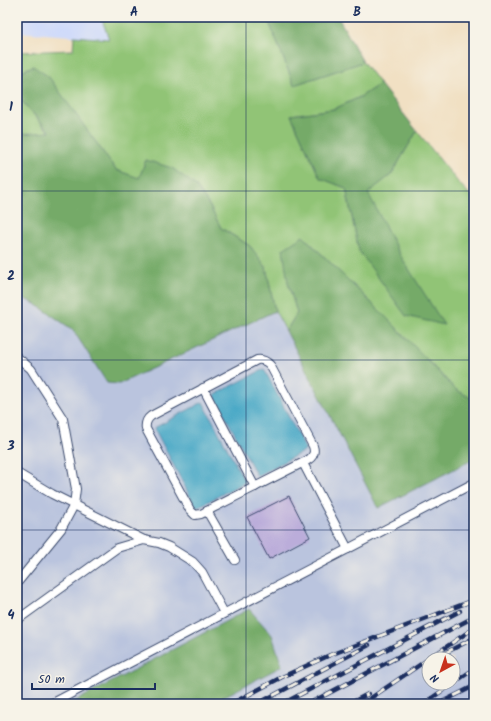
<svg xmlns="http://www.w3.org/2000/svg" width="491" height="721" viewBox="0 0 491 721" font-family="Kalam,sans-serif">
  <rect width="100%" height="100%" fill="#f7f3e8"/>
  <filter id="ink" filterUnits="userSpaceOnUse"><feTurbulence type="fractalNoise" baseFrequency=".025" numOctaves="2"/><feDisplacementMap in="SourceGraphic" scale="8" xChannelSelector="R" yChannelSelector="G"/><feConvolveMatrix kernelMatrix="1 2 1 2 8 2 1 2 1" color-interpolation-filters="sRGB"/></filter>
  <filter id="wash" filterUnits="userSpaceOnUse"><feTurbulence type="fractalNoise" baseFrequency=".012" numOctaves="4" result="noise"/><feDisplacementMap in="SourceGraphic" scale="16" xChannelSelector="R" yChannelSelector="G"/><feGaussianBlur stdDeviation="0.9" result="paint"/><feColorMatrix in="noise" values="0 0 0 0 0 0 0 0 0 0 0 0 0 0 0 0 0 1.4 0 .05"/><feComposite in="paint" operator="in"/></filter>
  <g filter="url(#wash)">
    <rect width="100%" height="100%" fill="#f1e0c3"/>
    <path fill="#cfdafa" d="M17,17H101L109,39L17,32Z"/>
    <path fill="#bac4de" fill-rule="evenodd" d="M17,295L37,305L73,330L107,383L119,384L275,311L378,507L474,459V704H17ZM429,659H453V683H429Z"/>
    <g fill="#91c476" stroke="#567a6a">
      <path d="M101,17H267L294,85L363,62L380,84L360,97L334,109L291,115L320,178L346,188L359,251L400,255L367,193L391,175L417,131L457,181L474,199V400L455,389L389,320L303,236L288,283L297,313L286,331L275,311L266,267L250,246L221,228L209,205L195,185L146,160L139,179L116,170L95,141L33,66L17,73V52L73,50L74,36L109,39Z"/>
      <path d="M17,96L50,133L17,134Z"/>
    </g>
    <g fill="#74aa67" stroke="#486c62">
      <path d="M267,17H338L363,62L294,85Z"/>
      <path d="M33,66L49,77L116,170L139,178L146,160L172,168L195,185L209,205L221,228L250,246L266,267L275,311L119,384L107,383L73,330L37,305L17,295V134L50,132L17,96V73Z"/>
      <path d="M380,84L417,131L391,175L368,193L400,255L444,325L406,316L359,251L346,188L320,178L291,115L334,109L360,97Z"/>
      <path d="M303,236L389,320L455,389L474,400V459L378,508L286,331L297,313L288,283L283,249Z"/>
      <path d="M249,609L272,635L282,666L210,704H70Z"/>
    </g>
    <g fill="#47a7c6" stroke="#316b92">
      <path d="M264,369L306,450L257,476L214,395Z"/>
      <path d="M203,402L245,482L196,508L154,428Z"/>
    </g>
    <g id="blocks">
      <path fill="#bbadda" d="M289,496L310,537L269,559L247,517Z"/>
    </g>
  </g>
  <g filter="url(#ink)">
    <use href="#blocks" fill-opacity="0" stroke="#3b4a6d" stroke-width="1"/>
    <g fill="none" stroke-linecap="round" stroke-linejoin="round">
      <g stroke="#3b4a6d" stroke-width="10">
        <g id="lane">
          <path d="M17,357L31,369L63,419L76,489L74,505L61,529L17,583"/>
          <path d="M257,360C262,359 266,361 270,365L313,446C315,452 314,456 308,460L201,514L195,515L190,510L146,429C145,423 147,419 151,416Z"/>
          <path d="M203,388L255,487"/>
          <path d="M303,463L348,549"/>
          <path d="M17,473L52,494L144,540"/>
          <path d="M207,511L235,560"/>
          <path d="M17,620L117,548L144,540L159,543L169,547L193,562L202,572L224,613"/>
          <path d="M51,704L474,483"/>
        </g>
      </g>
      <use href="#lane" stroke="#fff" stroke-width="8"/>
      <g stroke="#1b2f5e" stroke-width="4.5">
        <g id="rail">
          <path d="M445,653L474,638"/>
          <path d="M231,704L282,677L330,655L474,600"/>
          <path d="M257,704L369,645"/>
          <path d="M282,704L460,611"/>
          <path d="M308,704L474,617"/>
          <path d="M349,704L368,694"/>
          <path d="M362,704L474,628"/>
          <path d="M423,704L474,669"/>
          <path d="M438,704L474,686"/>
        </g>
      </g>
      <use href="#rail" stroke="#f7f3e8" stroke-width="3" stroke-dasharray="9" stroke-linecap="butt"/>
    </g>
  </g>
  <path fill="none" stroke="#1b2f5e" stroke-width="1" stroke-opacity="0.55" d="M246,17V704M17,191H474M17,360H474M17,530H474"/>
  <rect width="491" height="721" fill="none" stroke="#f7f3e8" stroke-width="44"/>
  <g transform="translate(441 671) rotate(220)"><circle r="19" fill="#f7f3e8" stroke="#9fa5b1"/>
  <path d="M0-3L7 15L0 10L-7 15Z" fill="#c8321e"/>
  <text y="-6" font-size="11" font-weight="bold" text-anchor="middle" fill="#1b2f5e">N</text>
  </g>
  <path d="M32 683v6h123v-6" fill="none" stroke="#1b2f5e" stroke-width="2"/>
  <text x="38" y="683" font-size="12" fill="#1b2f5e" stroke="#f7f3e8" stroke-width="3" paint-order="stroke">50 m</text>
  <rect x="22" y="22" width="447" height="677" fill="none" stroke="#1b2f5e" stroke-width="1.5"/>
  <g font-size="13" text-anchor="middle" font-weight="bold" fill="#1b2f5e">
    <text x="134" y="16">A</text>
    <text x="357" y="16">B</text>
    <text x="11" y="111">1</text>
    <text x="11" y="280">2</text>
    <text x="11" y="450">3</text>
    <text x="11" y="619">4</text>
  </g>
</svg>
